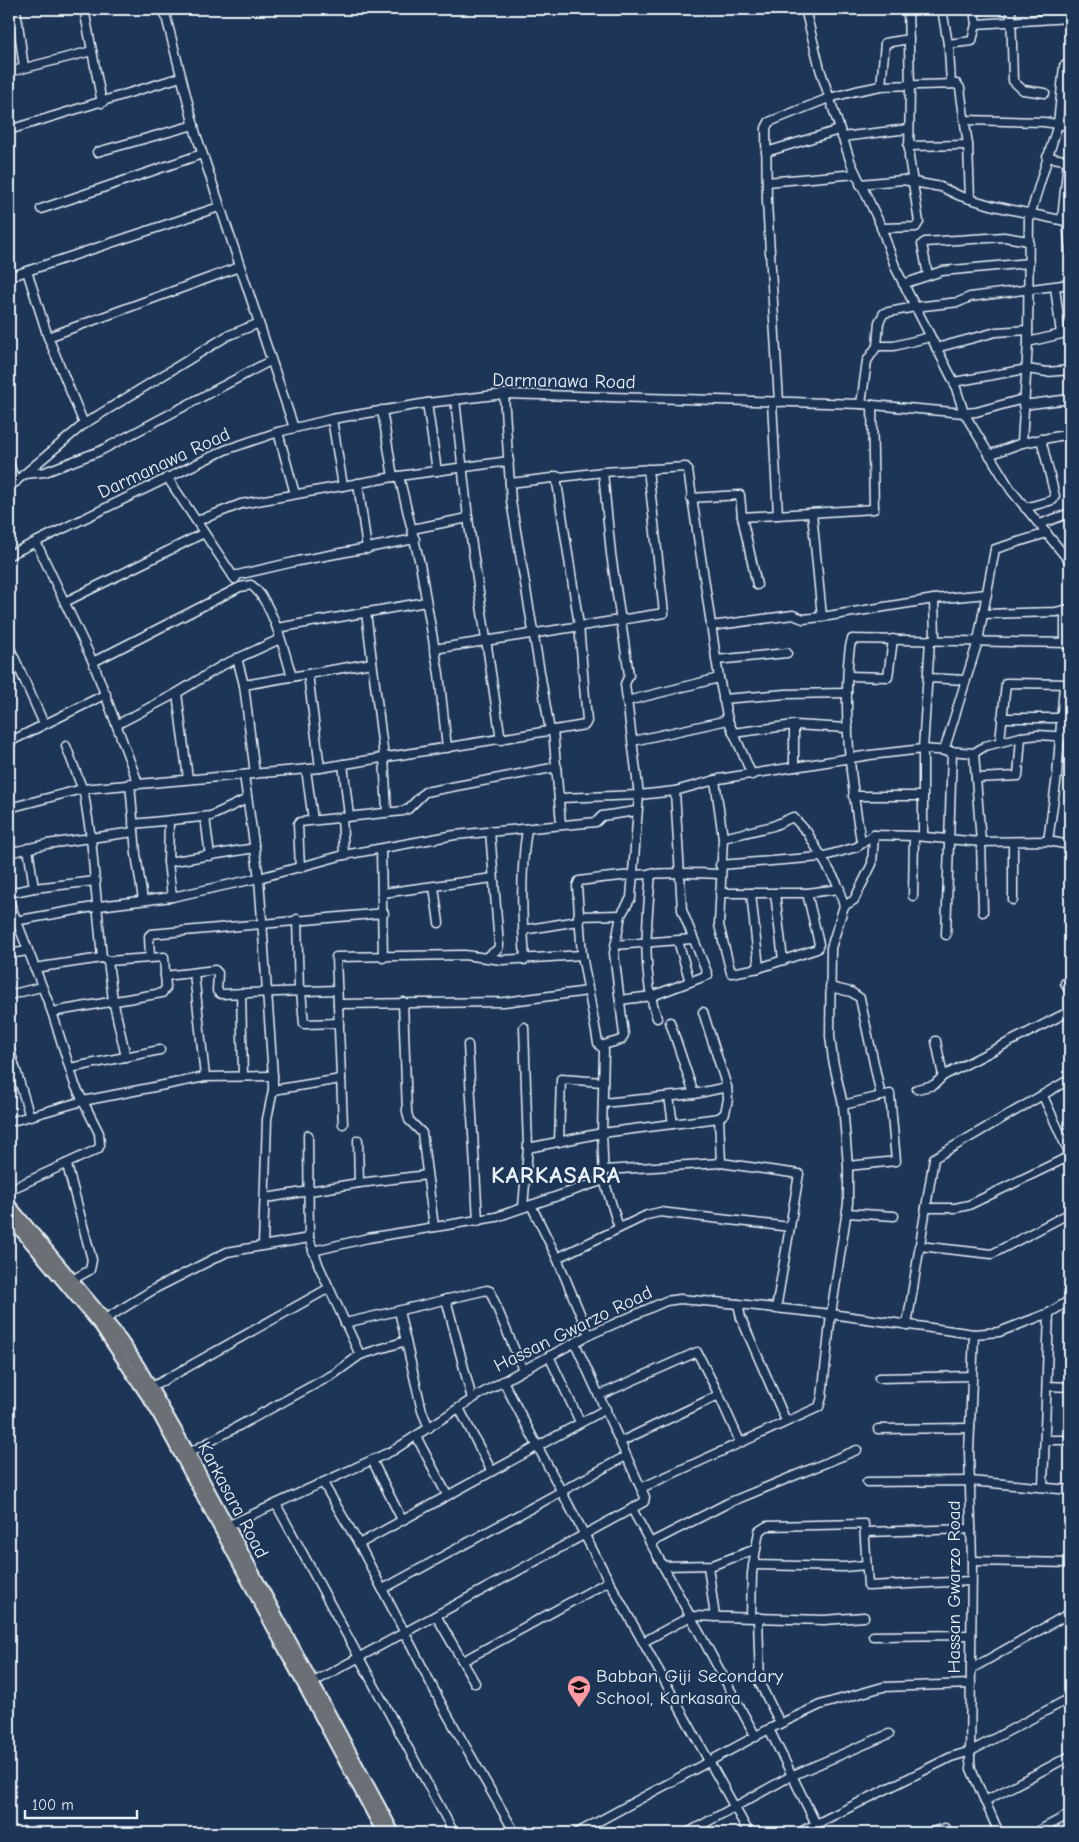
<svg xmlns="http://www.w3.org/2000/svg" width="1079" height="1842" viewBox="0 0 1079 1842" font-family="'Comic Neue',sans-serif">
  <rect width="100%" height="100%" fill="#1d3557"/>
  <filter id="ink" filterUnits="userSpaceOnUse"><feTurbulence type="fractalNoise" baseFrequency=".02" numOctaves="2"/><feDisplacementMap in="SourceGraphic" scale="10" xChannelSelector="R" yChannelSelector="G"/><feConvolveMatrix kernelMatrix="1 2 1 2 8 2 1 2 1" color-interpolation-filters="sRGB"/></filter>
  <g filter="url(#ink)">
    <g fill="none" stroke-linecap="round" stroke-linejoin="round">
      <g stroke="#e8f1f8" stroke-width="11">
        <g id="minor">
          <path d="M16,9L24,68"/>
          <path d="M84,9L102,103"/>
          <path d="M164,9L196,134L294,428"/>
          <path d="M805,9L820,69L851,163L880,224L896,269L954,382L964,413L976,412L1023,399"/>
          <path d="M942,9L949,50L951,84"/>
          <path d="M1011,9L1013,81L1023,90L1045,93"/>
          <path d="M1044,9L1045,19"/>
          <path d="M976,24L1070,18"/>
          <path d="M948,44L972,41L976,24L974,9"/>
          <path d="M9,72L92,51"/>
          <path d="M881,86L885,43L909,39"/>
          <path d="M965,120L1044,122L1070,126"/>
          <path d="M9,130L181,77"/>
          <path d="M842,137L908,129"/>
          <path d="M908,146L968,145"/>
          <path d="M97,152L194,125"/>
          <path d="M766,152L839,130"/>
          <path d="M1047,157L1070,161"/>
          <path d="M767,182L856,174"/>
          <path d="M860,184L903,180L941,187L960,196L994,206L1070,222"/>
          <path d="M41,209L202,154"/>
          <path d="M1062,220L1068,160"/>
          <path d="M1067,221L1070,252"/>
          <path d="M881,228L916,227L919,222L909,157L910,86L908,9"/>
          <path d="M27,271L48,337L84,424"/>
          <path d="M928,275L922,244L925,242L1004,237L1029,241"/>
          <path d="M9,277L219,207"/>
          <path d="M903,284L942,271L1029,263"/>
          <path d="M1055,287L1061,334"/>
          <path d="M48,337L239,267"/>
          <path d="M1028,342L1070,332"/>
          <path d="M877,346H894L930,337"/>
          <path d="M936,348L996,332L1028,330"/>
          <path d="M954,382L1027,369L1047,372L1070,370"/>
          <path d="M504,394L511,501L550,731"/>
          <path d="M455,399L468,518L501,740"/>
          <path d="M772,402L778,515"/>
          <path d="M779,402L767,202L766,128L769,122L829,98L856,91L881,86L957,84L960,88L968,145L970,199"/>
          <path d="M427,403L437,471"/>
          <path d="M861,404L867,361L877,346L879,322L884,313L915,307L959,302L970,297L1070,284"/>
          <path d="M1023,405L1070,399"/>
          <path d="M382,410L393,477"/>
          <path d="M332,419L343,486"/>
          <path d="M278,432L295,494"/>
          <path d="M1022,443L1028,342L1029,213L1032,209L1058,124L1064,66L1070,64"/>
          <path d="M989,455L1022,443L1070,434"/>
          <path d="M9,464L16,482"/>
          <path d="M25,474L45,472L100,451L270,361"/>
          <path d="M399,476L420,564L439,674L447,748"/>
          <path d="M167,477L235,579"/>
          <path d="M358,483L367,549"/>
          <path d="M510,483L603,472L686,467L688,470L719,678L728,720L752,775"/>
          <path d="M9,487L84,424L227,336L257,324"/>
          <path d="M691,498L740,495L742,517L757,585"/>
          <path d="M1025,508L1053,500L1055,496L1041,439"/>
          <path d="M812,513L822,617"/>
          <path d="M742,517L874,509L872,405"/>
          <path d="M197,521L241,504L399,476L509,461"/>
          <path d="M1040,524L1070,513"/>
          <path d="M412,529L468,518"/>
          <path d="M36,542L93,662L138,783"/>
          <path d="M9,555L225,450L278,432L332,419L427,403L504,394L861,404L964,413L1011,490L1070,562"/>
          <path d="M233,576L298,561L415,539"/>
          <path d="M934,599L935,640"/>
          <path d="M65,602L204,533"/>
          <path d="M366,612L384,757L387,812"/>
          <path d="M983,614L1056,612L1070,609"/>
          <path d="M711,626L793,615L803,619L822,617L934,599L987,594"/>
          <path d="M277,628L426,602"/>
          <path d="M1065,644V610"/>
          <path d="M9,646L44,724"/>
          <path d="M434,649L664,613L648,469"/>
          <path d="M237,658L244,685L255,774"/>
          <path d="M716,660L787,653"/>
          <path d="M93,662L240,587L251,585C272,600 285,653 292,677"/>
          <path d="M308,674L320,768"/>
          <path d="M848,676L888,677L893,639"/>
          <path d="M928,678L966,680"/>
          <path d="M244,685L372,663"/>
          <path d="M177,693L188,779"/>
          <path d="M723,699L786,694L847,693"/>
          <path d="M627,701L719,678"/>
          <path d="M1002,718H1070"/>
          <path d="M118,724L177,693L223,665L280,639"/>
          <path d="M794,725V767"/>
          <path d="M553,730L561,824"/>
          <path d="M733,733L794,725L848,728"/>
          <path d="M633,741L728,720"/>
          <path d="M1000,741L1006,683L1070,684"/>
          <path d="M9,742L106,694"/>
          <path d="M66,746L84,793L91,838L102,958"/>
          <path d="M944,751L978,641L995,549L1047,533"/>
          <path d="M974,753L981,842L983,912"/>
          <path d="M343,764L349,816"/>
          <path d="M306,769L313,820"/>
          <path d="M244,775L259,878L273,1076V1090L267,1119L263,1245"/>
          <path d="M976,778L1018,776L1021,737"/>
          <path d="M715,780L723,838L719,925L731,973L759,968L817,949L819,944L807,893"/>
          <path d="M130,783L136,854L143,900"/>
          <path d="M853,796H922"/>
          <path d="M560,798L639,795L675,791L719,779L870,755L923,749L974,753L985,746L1021,737L1038,735L1070,737"/>
          <path d="M9,808L82,789L320,768L585,725L587,721L579,625L556,476"/>
          <path d="M205,817L210,856"/>
          <path d="M342,817L344,855"/>
          <path d="M169,822L168,862L172,897"/>
          <path d="M133,824L211,816L247,799"/>
          <path d="M923,836V749L930,640"/>
          <path d="M861,841C851,784 844,724 848,665C849,656 849,647 852,639L1070,643"/>
          <path d="M1048,841L1057,776L1064,685"/>
          <path d="M1013,842V900"/>
          <path d="M28,848L34,888"/>
          <path d="M381,849L383,958"/>
          <path d="M9,853L47,844L134,832"/>
          <path d="M168,862L255,848"/>
          <path d="M720,865L821,857L857,847L874,835L914,836L981,842L1048,841L1070,845"/>
          <path d="M300,868L298,824L300,822L403,811L408,809L425,792L557,767"/>
          <path d="M651,873C647,922 641,972 657,1018"/>
          <path d="M434,887L439,923"/>
          <path d="M9,893L34,888L96,881"/>
          <path d="M383,893L493,878"/>
          <path d="M720,893H807L840,889"/>
          <path d="M751,893L759,968"/>
          <path d="M775,893L783,960"/>
          <path d="M913,896L914,836"/>
          <path d="M9,901L52,1012L75,1085L99,1133L100,1145L98,1149L9,1190"/>
          <path d="M844,906L854,900L872,864L874,835"/>
          <path d="M578,916L621,915"/>
          <path d="M297,919L299,991"/>
          <path d="M9,922L99,906L172,897L259,878L344,855L455,835L596,822L602,816L636,811"/>
          <path d="M523,930L578,921"/>
          <path d="M946,935L952,751"/>
          <path d="M678,941L690,982"/>
          <path d="M615,945L692,939"/>
          <path d="M9,954L27,951"/>
          <path d="M150,957L149,936L151,934L384,913"/>
          <path d="M487,957L498,949L499,945L490,831"/>
          <path d="M525,960C522,915 520,873 527,829"/>
          <path d="M108,961L113,1000L126,1057"/>
          <path d="M34,968L102,958L108,961L164,957L166,988L162,993L52,1012"/>
          <path d="M194,973L205,1077"/>
          <path d="M165,976L215,970L218,973L217,991L221,994L337,990"/>
          <path d="M1065,983L1070,993"/>
          <path d="M830,987L851,992L860,998L881,1096"/>
          <path d="M301,991L304,1024L339,1023"/>
          <path d="M241,993L243,1076"/>
          <path d="M9,995L41,987"/>
          <path d="M620,1000L652,996L708,975L682,910L675,791"/>
          <path d="M403,1002L407,1112L409,1120L422,1133L434,1227"/>
          <path d="M338,1004L504,1002L588,991"/>
          <path d="M670,1022L694,1094"/>
          <path d="M936,1041L943,1076"/>
          <path d="M468,1045L478,1221"/>
          <path d="M600,1046L621,1040L624,1035L614,953L621,915L631,898L639,795L625,684L629,675L611,554L603,472"/>
          <path d="M9,1047L30,1117"/>
          <path d="M70,1068L160,1050"/>
          <path d="M917,1089L934,1085L943,1076L1070,1011"/>
          <path d="M273,1090L341,1079"/>
          <path d="M1043,1096L1070,1155"/>
          <path d="M669,1097L673,1124"/>
          <path d="M603,1103L694,1094L727,1087"/>
          <path d="M843,1105L890,1094L896,1161L848,1166"/>
          <path d="M719,1118L721,1163"/>
          <path d="M9,1122L83,1101L205,1077L273,1076"/>
          <path d="M343,1124L336,957L464,955L502,960L582,955"/>
          <path d="M308,1135L309,1238L319,1266L360,1355"/>
          <path d="M358,1140L359,1183"/>
          <path d="M559,1142L561,1079L603,1082"/>
          <path d="M528,1148L602,1133L719,1118L725,1113L728,1099L727,1087L703,1012"/>
          <path d="M67,1165L92,1260L90,1270L72,1280"/>
          <path d="M604,1170L721,1163L799,1174L776,1309"/>
          <path d="M266,1198L359,1183L427,1175"/>
          <path d="M531,1205L557,1258L589,1335"/>
          <path d="M523,1207L528,1148L524,1027"/>
          <path d="M926,1208H955L969,1205L1070,1156"/>
          <path d="M847,1213L894,1216"/>
          <path d="M619,1228L604,1180L602,1133L604,1050L598,1043L582,955L577,886L579,881C626,874 672,871 720,874"/>
          <path d="M919,1246L992,1254L1070,1213"/>
          <path d="M313,1251L368,1238L496,1217L604,1180"/>
          <path d="M557,1258L647,1215L660,1212L790,1227"/>
          <path d="M446,1299L472,1399"/>
          <path d="M738,1304L741,1318L786,1421"/>
          <path d="M399,1311L422,1411L429,1428"/>
          <path d="M102,1321L156,1288L227,1252L309,1238"/>
          <path d="M345,1323L487,1290L490,1291L523,1370"/>
          <path d="M907,1325L934,1158L1070,1079"/>
          <path d="M974,1334L969,1451L972,1561L970,1761L971,1769L999,1833"/>
          <path d="M549,1356L580,1422"/>
          <path d="M879,1378L972,1376"/>
          <path d="M503,1381L609,1581L749,1833"/>
          <path d="M1047,1386L1070,1387"/>
          <path d="M152,1387L329,1288"/>
          <path d="M600,1395L697,1352L719,1395L740,1442"/>
          <path d="M459,1408L491,1470"/>
          <path d="M878,1429L970,1428"/>
          <path d="M416,1436L447,1495"/>
          <path d="M1045,1440H1070"/>
          <path d="M620,1442L719,1395"/>
          <path d="M189,1453L334,1374L360,1355L406,1341"/>
          <path d="M372,1460L402,1520"/>
          <path d="M867,1482L970,1481L1070,1490"/>
          <path d="M323,1483L359,1544L443,1707L515,1833"/>
          <path d="M1043,1487L1049,1313"/>
          <path d="M641,1488L819,1407L822,1397L831,1314L848,1203V1166L843,1105L833,1060L830,1036L831,948L844,906L837,883L807,832L793,817L773,826L723,838"/>
          <path d="M276,1504L454,1833"/>
          <path d="M632,1509L756,1737"/>
          <path d="M225,1527L394,1450L477,1396L523,1370L589,1335L666,1301L680,1299L738,1304L831,1314L974,1334L999,1332L1020,1324L1049,1313L1070,1300"/>
          <path d="M865,1532L971,1529"/>
          <path d="M650,1543L728,1503L857,1450"/>
          <path d="M359,1544L606,1409"/>
          <path d="M972,1561L1070,1563"/>
          <path d="M753,1565L844,1567L866,1565"/>
          <path d="M663,1566L713,1565L756,1549"/>
          <path d="M708,1566L715,1617"/>
          <path d="M383,1589L626,1456"/>
          <path d="M437,1617L475,1683"/>
          <path d="M751,1617L752,1573L759,1531L767,1526L864,1524L868,1586L971,1581"/>
          <path d="M758,1617L760,1684L780,1723"/>
          <path d="M873,1636L971,1635"/>
          <path d="M645,1641L691,1616L824,1620L864,1617"/>
          <path d="M463,1661L609,1581"/>
          <path d="M971,1669L1070,1613"/>
          <path d="M312,1683L644,1502L645,1497L575,1343"/>
          <path d="M769,1729L816,1824"/>
          <path d="M985,1801L1070,1756"/>
          <path d="M577,1833L769,1729L820,1705L883,1687L971,1684"/>
          <path d="M687,1833L791,1776L889,1734"/>
          <path d="M798,1833L951,1757L971,1751L1070,1698"/>
          <path d="M928,1833L945,1828L948,1833"/>
          <path d="M1034,1833L1070,1814"/>
        </g>
      </g>
      <g stroke="#e8f1f8" stroke-width="14">
        <g id="major">
          <path d="M9,1204L115,1331L139,1366L189,1453L394,1833"/>
          <path d="M9,1217L101,1327L155,1408L383,1833"/>
        </g>
      </g>
      <use href="#minor" stroke="#1d3557" stroke-width="8"/>
      <use href="#major" stroke="#6a7074" stroke-width="10"/>
    </g>
  </g>
  <defs>
    <g id="school-pin" transform="scale(1.25)"><path d="M0 17L-7.5 6A9.5 9.5 0 1 1 7.5 6Z" fill="#ff9aa2" stroke="#1d3557"/><path d="M0-5L7-2L0 1L-7-2ZM-4 1L0 2.5L4 1V4Q0 6-4 4Z" fill="#111"/></g>
  </defs>
  <g fill-rule="evenodd">
    <use href="#school-pin" x="579" y="1687"/>
  </g>
  <g text-anchor="middle" dominant-baseline="central" stroke-width="4" stroke-linejoin="round" paint-order="stroke">
    <g font-size="19" fill="#e8f1f8" stroke="#1d3557">
      <text transform="translate(564 381) rotate(1)">Darmanawa Road</text>
      <text transform="translate(164 463) rotate(-25)">Darmanawa Road</text>
      <text transform="translate(573 1329) rotate(-26)">Hassan Gwarzo Road</text>
      <text transform="translate(233 1500) rotate(62)">Karkasara Road</text>
      <text transform="translate(954 1587) rotate(-90)">Hassan Gwarzo Road</text>
    </g>
    <g font-size="19" fill="#e8f1f8" stroke="#1d3557" text-anchor="start">
      <text x="596" y="1676">Babban Giji Secondary<tspan x="596" dy="22">School, Karkasara</tspan></text>
    </g>
    <g font-size="24" font-weight="bold" letter-spacing="1" fill="#e8f1f8" stroke="#1d3557">
      <text x="556" y="1175">KARKASARA</text>
    </g>
  </g>
  <rect width="1079" height="1842" fill="none" stroke="#1d3557" stroke-width="30"/>
  <rect x="15" y="15" width="1049" height="1812" fill="none" stroke="#e8f1f8" stroke-width="2" filter="url(#ink)"/>
  <path d="M25 1810v8h112v-8" fill="none" stroke="#e8f1f8" stroke-width="2.5"/>
  <text x="32" y="1810" font-size="15" fill="#e8f1f8" stroke="#1d3557" stroke-width="4" paint-order="stroke">100 m</text>
</svg>
